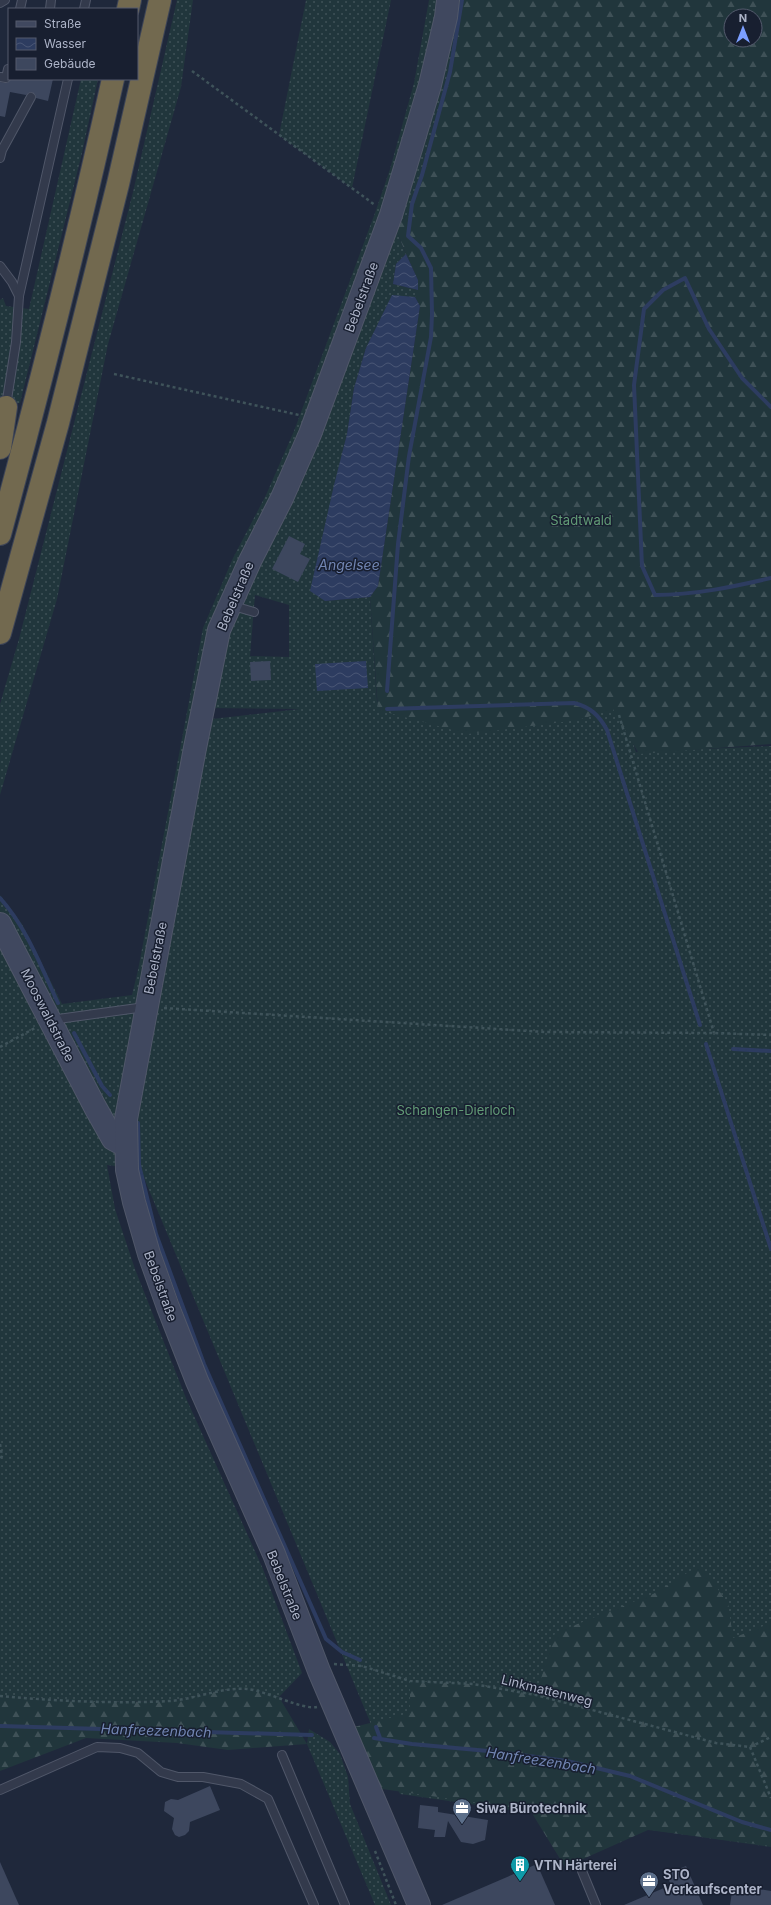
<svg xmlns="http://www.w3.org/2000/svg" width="771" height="1905" viewBox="0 0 771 1905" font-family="Inter,sans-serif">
  <defs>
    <pattern id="grass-dots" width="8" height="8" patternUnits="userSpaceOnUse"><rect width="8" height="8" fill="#21363c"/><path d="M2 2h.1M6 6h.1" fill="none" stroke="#3f5157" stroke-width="1.8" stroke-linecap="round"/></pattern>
    <pattern id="forest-firs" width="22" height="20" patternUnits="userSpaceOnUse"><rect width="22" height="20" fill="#21363c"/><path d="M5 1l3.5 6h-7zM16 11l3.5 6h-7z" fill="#3f5157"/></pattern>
    <pattern id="water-waves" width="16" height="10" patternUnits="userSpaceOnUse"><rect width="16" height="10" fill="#2d3c60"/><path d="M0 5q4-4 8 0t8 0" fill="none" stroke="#495675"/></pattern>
  </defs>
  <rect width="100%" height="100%" fill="#1f283b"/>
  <g fill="url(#grass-dots)" fill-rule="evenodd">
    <path d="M177,0H193L181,87L108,344L57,599L0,795V704L19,639L133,192Z"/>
    <path d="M306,0H391L352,188L279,135Z"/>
    <path d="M429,0H462L446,89L422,175L408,214L396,229L406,254L396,264L393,284L418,290L415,297L392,296L366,348L354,388L347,434L314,573L325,601L370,597L377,702L615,689L636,752L771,746V1847L400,1794L137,1161V1169L107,1165L115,1209L135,1269L186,1398L263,1569L302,1673L279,1697L248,1689L219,1691L171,1701L94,1702L0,1696V895L22,924L62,1004L132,995L138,970L203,628L233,558L266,495L294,431L375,213L390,169L414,83ZM255,595L289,605V657L250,656ZM209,708L300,709L212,719Z"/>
    <path d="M81,79H98L82,153L20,403H0V300L3,298L6,306L29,309Z"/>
    <path d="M309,1729L330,1742L340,1754L348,1777L350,1804L391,1905H375L307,1744Z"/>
  </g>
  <g fill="url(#forest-firs)" fill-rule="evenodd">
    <path d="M462,0H771V744L639,754L613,709L578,720L468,734L378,710L370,597L378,586L420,306L415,297L418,280L406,254L396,229L408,214L422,175L446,89ZM731,16H755V40H731Z"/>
    <path d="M700,1565L728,1603L733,1638L771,1623V1846L648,1830L565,1867L530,1810L382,1789L354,1727L410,1713V1681L473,1684L536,1695L555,1633L653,1594Z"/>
    <path d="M248,1689L279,1697L307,1744L228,1750L177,1743L86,1738L0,1771V1696L94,1702L171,1701L219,1691Z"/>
  </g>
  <g fill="url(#water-waves)">
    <path d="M406,254L418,280V290L393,284L396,264Z"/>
    <path d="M392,295L415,297L420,306L378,586L370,597L325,601L310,591L334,485L347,434L354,388L366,348Z"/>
    <path d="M366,661L368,688L317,691L315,664Z"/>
  </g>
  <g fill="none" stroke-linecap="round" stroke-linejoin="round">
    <g stroke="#2d3c60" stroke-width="4">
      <path d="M771,407L742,378L709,329L685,278L663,290L644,309L634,385L642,566L655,595C695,595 732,587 771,578"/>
      <path d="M387,691L398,544L409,456L431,337L432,314L431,268L421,248L408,236L412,204L422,175L450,72L462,0"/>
      <path d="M387,709L574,703C590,707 599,715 607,730L700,1025"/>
      <path d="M0,898C27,928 41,967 58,1003"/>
      <path d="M74,1033L102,1086L110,1095"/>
      <path d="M706,1044L771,1249"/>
      <path d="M733,1049L771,1051"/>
      <path d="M138,1123L139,1165L156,1234L204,1364L326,1639L342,1652L360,1660"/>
      <path d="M0,1726L312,1735"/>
      <path d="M376,1727L380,1738"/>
      <path d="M374,1738L412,1744L499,1752L567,1761L630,1776L742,1822L771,1830"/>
    </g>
  </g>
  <g fill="#3d475e">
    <path d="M11,79H53L48,101L36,98L35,94L31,92L26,95L10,92L5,117L0,116V82L7,83Z"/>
    <path d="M289,536L305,544L300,554L310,559L298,582L272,569Z"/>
    <path d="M270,661L271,680L251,681L250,662Z"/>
    <path d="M210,1786L220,1810L190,1822L189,1831L185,1835L179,1837L175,1835L172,1829L174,1818L164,1811L165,1802L171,1799L178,1800Z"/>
    <path d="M420,1805L438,1807V1812L488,1820L485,1840L473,1844L461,1842L448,1821L445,1837H434L435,1830L418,1828Z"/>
    <path d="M0,1862L19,1905H0Z"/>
    <path d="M537,1864L555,1905H442Z"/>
    <path d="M686,1866L703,1905H624L671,1885L666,1874Z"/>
    <path d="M733,1885L771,1891V1905H730Z"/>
  </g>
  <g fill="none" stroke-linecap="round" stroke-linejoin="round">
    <g stroke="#505769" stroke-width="10">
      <g id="lane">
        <path d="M0,3L5,0"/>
        <path d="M20,9L22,0"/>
        <path d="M50,9L51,0"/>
        <path d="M84,9L86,0"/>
        <path d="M1,77L6,78L8,69"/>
        <path d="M0,158L2,150L31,97"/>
        <path d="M0,266L12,282L19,296L16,342L6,406"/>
        <path d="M19,296L68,79"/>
        <path d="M230,605L254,612"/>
        <path d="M51,1020L145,1007"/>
        <path d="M282,1755L345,1905"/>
        <path d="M0,1790L97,1747L120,1748L138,1753L161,1772L178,1777H203L241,1784L268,1799L314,1905"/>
        <path d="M582,1871L596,1905"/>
      </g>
    </g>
    <g stroke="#505769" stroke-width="24">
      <g id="secondary">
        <path d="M0,924L95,1107L113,1139L126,1146"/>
        <path d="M419,1905L319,1671L274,1554L197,1381L168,1307L149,1254L134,1202L127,1170L126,1119L195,748L219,630L250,561L282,498L310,434L391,215L430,85L446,17L448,0"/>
      </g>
    </g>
    <g stroke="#3d4456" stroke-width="24">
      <g id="highway">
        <path d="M128,9L130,0"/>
        <path d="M0,448L6,407"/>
        <path d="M0,534C41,383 79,232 113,79"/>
        <path d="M0,633L58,423L118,184L160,0"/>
      </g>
    </g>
    <g stroke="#3f535a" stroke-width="2.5" stroke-dasharray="3 3" stroke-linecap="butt">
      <path d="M192,71L375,205"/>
      <path d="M114,374L299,415"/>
      <path d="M619,715L714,1033"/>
      <path d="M164,1008L545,1032L714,1033L771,1035"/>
      <path d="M0,1047L35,1028"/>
      <path d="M0,1444L2,1456L0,1459"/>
      <path d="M334,1664L362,1666L410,1681L473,1684L536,1695L716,1743L750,1747L771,1737"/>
      <path d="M0,1696C56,1701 114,1704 170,1701C196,1699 221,1687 247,1689C267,1691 302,1710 317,1707"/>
      <path d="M750,1747L771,1798"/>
      <path d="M375,1851L396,1905"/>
    </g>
    <use href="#lane" stroke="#333a4c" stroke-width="8"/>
    <use href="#secondary" stroke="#40485f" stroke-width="22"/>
    <use href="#highway" stroke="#72694f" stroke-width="22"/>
  </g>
  <defs>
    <g id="office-pin" transform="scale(1)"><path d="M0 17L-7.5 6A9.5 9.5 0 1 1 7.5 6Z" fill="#5c6f8a" stroke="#181f30"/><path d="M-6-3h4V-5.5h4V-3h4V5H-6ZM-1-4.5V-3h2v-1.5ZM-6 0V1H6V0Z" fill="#fff"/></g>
    <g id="building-pin" transform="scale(1)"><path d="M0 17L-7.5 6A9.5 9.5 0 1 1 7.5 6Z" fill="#0f9aa8" stroke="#181f30"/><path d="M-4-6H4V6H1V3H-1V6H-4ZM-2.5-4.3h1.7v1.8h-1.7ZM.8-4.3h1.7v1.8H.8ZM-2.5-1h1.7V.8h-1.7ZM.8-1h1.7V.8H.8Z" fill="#fff"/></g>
  </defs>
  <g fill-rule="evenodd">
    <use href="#office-pin" x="462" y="1808"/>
    <use href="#building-pin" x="520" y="1865"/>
    <use href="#office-pin" x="649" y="1881"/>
  </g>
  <g text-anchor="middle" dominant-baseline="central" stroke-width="3" stroke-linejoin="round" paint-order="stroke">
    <g font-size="13" fill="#adb4c8" stroke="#181f30">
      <text transform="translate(361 297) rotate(-70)">Bebelstraße</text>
      <text transform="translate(235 596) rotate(-67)">Bebelstraße</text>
      <text transform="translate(155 958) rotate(-79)">Bebelstraße</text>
      <text transform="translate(48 1015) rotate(63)">Mooswaldstraße</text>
      <text transform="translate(161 1286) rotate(70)">Bebelstraße</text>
      <text transform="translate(285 1585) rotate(68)">Bebelstraße</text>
      <text transform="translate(547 1690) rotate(14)">Linkmattenweg</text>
    </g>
    <g font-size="13" fill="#629b76" stroke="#181f30">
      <text x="581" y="520">Stadtwald</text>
      <text x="456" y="1110">Schangen-Dierloch</text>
    </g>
    <g font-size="13" font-weight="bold" fill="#adb4c8" stroke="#181f30" text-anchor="start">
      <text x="476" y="1808">Siwa Bürotechnik</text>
      <text x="534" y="1865">VTN Härterei</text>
      <text x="663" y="1874">STO<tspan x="663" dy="15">Verkaufscenter</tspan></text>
    </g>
    <g font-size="14" font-style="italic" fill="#7286b3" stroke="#181f30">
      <text x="349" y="564">Angelsee</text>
      <text transform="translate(156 1730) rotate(2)">Hanfreezenbach</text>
      <text transform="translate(541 1760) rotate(9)">Hanfreezenbach</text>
    </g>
  </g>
  <rect x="8" y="8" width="130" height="72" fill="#181f30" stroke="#545b6d"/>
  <rect x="16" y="21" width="20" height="6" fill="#40485f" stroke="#545b6d"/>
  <text x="44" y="28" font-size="12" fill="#adb4c8">Straße</text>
  <rect x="16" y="38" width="20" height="12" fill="url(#water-waves)" stroke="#545b6d"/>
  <text x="44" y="48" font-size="12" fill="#adb4c8">Wasser</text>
  <rect x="16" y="58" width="20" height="12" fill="#3d475e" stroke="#545b6d"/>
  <text x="44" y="68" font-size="12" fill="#adb4c8">Gebäude</text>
  <g transform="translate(743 28)"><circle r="19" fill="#181f30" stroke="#545b6d"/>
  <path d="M0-3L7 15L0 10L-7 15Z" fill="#7b9eff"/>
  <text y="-6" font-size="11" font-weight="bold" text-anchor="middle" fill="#adb4c8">N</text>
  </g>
</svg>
